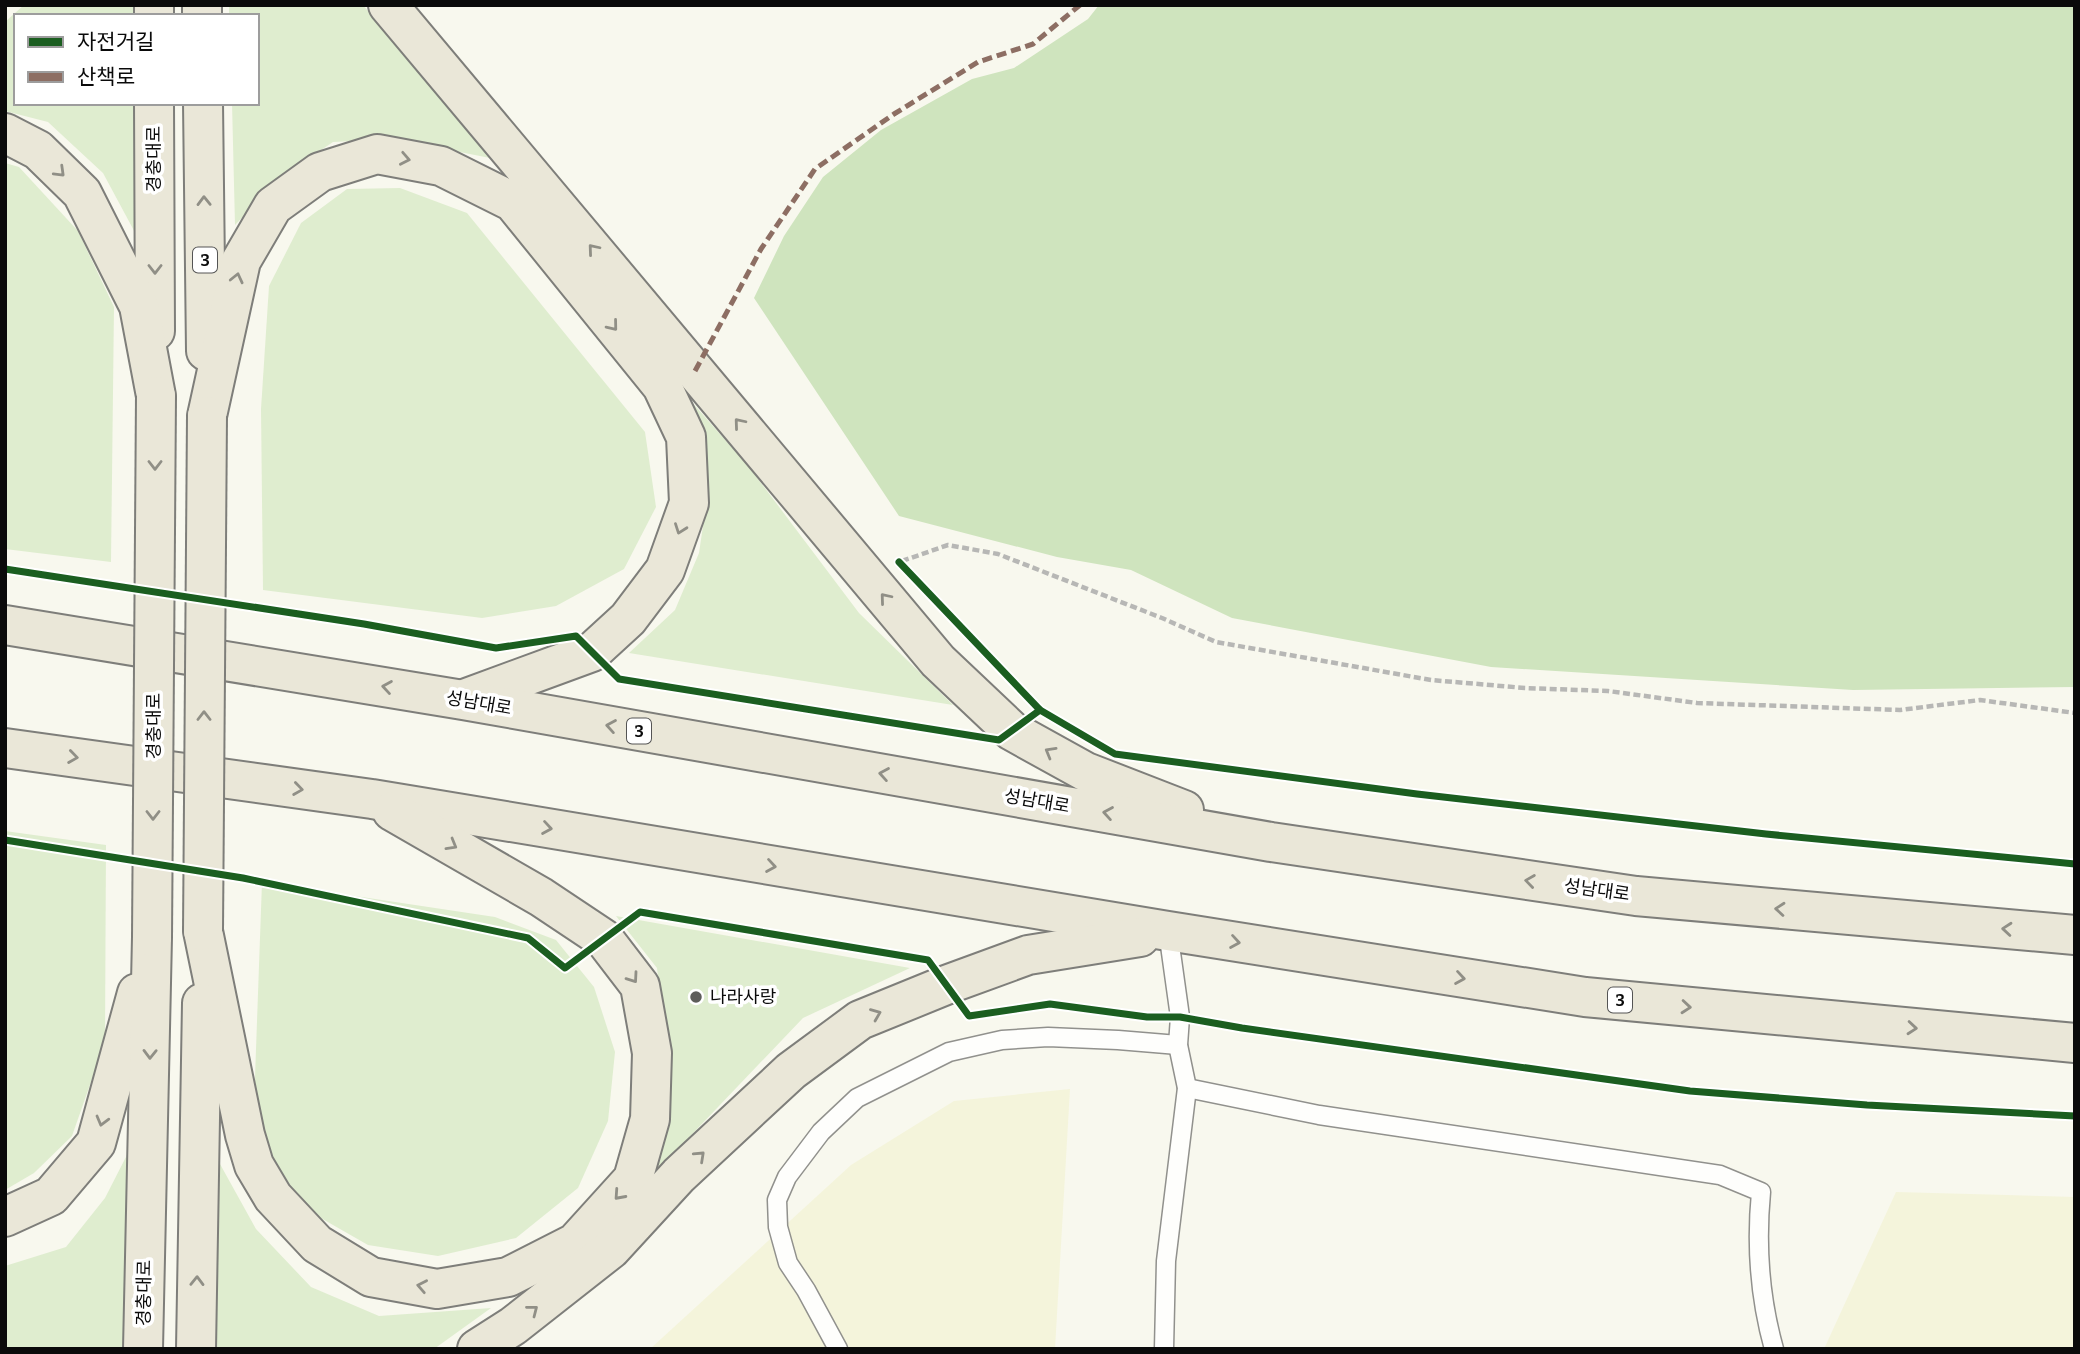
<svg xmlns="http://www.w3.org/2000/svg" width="2080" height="1354" viewBox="0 0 2080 1354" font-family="Bitter,'Noto Sans KR',serif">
  <rect width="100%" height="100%" fill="#f8f8ee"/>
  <g fill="#f4f4db">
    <path d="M1070,1089L1055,1349H650L851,1165L954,1101Z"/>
    <path d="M1896,1192L2075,1197V1349H1824Z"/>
  </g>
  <g fill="#dfedcf">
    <path d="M24,5H133V16H16V103H135L139,240L103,173L48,122L5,111V22Z"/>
    <path d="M229,5H363L490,158L394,139L333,142L284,175L235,225L232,103H257V16H229Z"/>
    <path d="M5,163L19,167L78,231L114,307L111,562L5,549Z"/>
    <path d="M400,188L467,213L645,432L656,507L624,569L556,606L482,618L263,590L261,409L269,286L301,223L347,189Z"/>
    <path d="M690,400L749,467L859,613L953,705L629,653L675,610L699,553L708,492Z"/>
    <path d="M5,831L106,845L105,1042L72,1136L34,1173L5,1190Z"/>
    <path d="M262,882L495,917L556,940L594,987L615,1052L608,1121L578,1188L516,1238L438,1256L368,1245L312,1213L278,1170L254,1105Z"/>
    <path d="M616,916L910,968L803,1018L657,1171L665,1113V1040L657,968Z"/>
    <path d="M128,1153L123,1349H5V1266L66,1247L105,1198Z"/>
    <path d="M215,1155L256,1229L311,1287L379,1316L491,1308L434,1349H211Z"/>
  </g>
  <path fill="#cfe4be" d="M1099,5H2075V687L1853,690L1491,667L1232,618L1131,570L1057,557L899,516L754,298L784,236L823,177L881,130L972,79L1014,68L1088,19Z"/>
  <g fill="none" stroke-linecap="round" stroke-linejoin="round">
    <g stroke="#91918d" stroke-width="21">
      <g id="service">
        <path d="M1187,1088L1319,1115L1720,1175L1761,1192C1756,1244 1760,1299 1774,1349"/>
        <path d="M838,1349L806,1290L788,1263L778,1227L777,1200L787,1177L821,1132L857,1098L949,1052L1002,1040L1048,1037L1118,1040L1178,1045"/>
        <path d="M1164,1349L1166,1261L1187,1088L1178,1045L1180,1017L1168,931"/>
      </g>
    </g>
    <g stroke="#7e7e7a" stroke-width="42">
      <g id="primary">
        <path d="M154,5V16"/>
        <path d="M202,5V16"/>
        <path d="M388,5L938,661L1012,731L1086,772L1184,810"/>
        <path d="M154,103L155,331"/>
        <path d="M203,103L206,351"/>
        <path d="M5,133L38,150L82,193L139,306L156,396"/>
        <path d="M207,416L241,261L273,206L320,172L377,154L441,166L513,202L662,386L686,437L689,503L665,570L628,619L592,652L464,699"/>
        <path d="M5,625L463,700L1271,842L1636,896L2075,935"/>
        <path d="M5,748L372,799L1168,931L1585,997L2075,1043"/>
        <path d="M203,931L245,1135L254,1165L273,1197L317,1244L371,1277L437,1289L508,1277L575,1243L633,1179L650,1119L652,1053L640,986L604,939L541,897L392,811"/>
        <path d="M5,1217L51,1196L96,1143L137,993"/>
        <path d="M143,1349L152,937"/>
        <path d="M196,1349L202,1003"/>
        <path d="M477,1349L513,1326L611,1249L679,1175L791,1071L860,1020L946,985L1028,955L1140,937"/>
      </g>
    </g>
    <path stroke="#b7b7b5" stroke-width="4.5" stroke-dasharray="7 3.5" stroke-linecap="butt" d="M902,561L948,545L998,554L1162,618L1216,642L1431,680L1525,688L1608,691L1697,703L1900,710L1980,700L2075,713"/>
    <use href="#service" stroke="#fefefc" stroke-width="18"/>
    <use href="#primary" stroke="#eae7d8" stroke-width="38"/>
    <g stroke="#7e7e7a" stroke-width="42" stroke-linecap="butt">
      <g id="primary-bridge">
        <path d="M203,931L207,416"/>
        <path d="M152,937L156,396"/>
      </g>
    </g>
    <use href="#primary-bridge" stroke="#eae7d8" stroke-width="38"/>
    <path stroke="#8d6e63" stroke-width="5" stroke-dasharray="10 5" stroke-linecap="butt" d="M695,371L761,249L815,169L894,114L978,62L1033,44L1080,5"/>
    <g stroke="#fff" stroke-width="11">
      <g id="cycleway">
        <path d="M899,562L1040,710L1115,754L1417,794L1766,834L2075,864"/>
        <path d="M5,569L364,624L496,648L576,636L619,679L999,740L1040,710"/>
        <path d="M5,840L243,878L528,938L565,968L640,912L928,960L969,1016L1050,1004L1147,1017H1180L1242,1028L1690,1091L1867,1105L2075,1116"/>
      </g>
    </g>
    <use href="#cycleway" stroke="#1b5e20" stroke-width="7"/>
  </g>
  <defs><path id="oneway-chevron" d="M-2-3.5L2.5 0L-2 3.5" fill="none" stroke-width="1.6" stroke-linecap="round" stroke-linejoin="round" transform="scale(1.75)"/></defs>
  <g stroke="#908f86">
    <use href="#oneway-chevron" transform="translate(405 159) rotate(11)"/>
    <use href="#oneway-chevron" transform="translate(60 172) rotate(44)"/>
    <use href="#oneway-chevron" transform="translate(204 201) rotate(-91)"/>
    <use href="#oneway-chevron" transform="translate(593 249) rotate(-130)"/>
    <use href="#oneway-chevron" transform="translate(155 269) rotate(90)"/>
    <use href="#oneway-chevron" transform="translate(237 278) rotate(-77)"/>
    <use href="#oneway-chevron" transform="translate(613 326) rotate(51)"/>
    <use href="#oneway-chevron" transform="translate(739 423) rotate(-130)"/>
    <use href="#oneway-chevron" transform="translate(155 465) rotate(90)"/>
    <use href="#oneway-chevron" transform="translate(680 529) rotate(110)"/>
    <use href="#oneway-chevron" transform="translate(885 598) rotate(-130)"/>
    <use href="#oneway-chevron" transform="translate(387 687) rotate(-171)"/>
    <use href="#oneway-chevron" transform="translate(204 716) rotate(-90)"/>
    <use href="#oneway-chevron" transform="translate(611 726) rotate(-170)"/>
    <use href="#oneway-chevron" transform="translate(1050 752) rotate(-150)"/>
    <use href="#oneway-chevron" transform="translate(73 757) rotate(8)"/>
    <use href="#oneway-chevron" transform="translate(884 774) rotate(-170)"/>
    <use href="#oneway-chevron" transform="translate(298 789) rotate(8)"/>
    <use href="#oneway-chevron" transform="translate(1108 813) rotate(-170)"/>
    <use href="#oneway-chevron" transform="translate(153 815) rotate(90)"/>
    <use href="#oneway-chevron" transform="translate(547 828) rotate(9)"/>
    <use href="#oneway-chevron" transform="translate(452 845) rotate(30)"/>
    <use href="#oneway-chevron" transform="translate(771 866) rotate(9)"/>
    <use href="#oneway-chevron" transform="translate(1530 881) rotate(-172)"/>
    <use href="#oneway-chevron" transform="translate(1780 909) rotate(-175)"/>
    <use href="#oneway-chevron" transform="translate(2007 929) rotate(-175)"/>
    <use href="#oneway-chevron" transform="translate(1235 942) rotate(9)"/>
    <use href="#oneway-chevron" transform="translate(633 978) rotate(55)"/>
    <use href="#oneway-chevron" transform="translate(1460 978) rotate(9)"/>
    <use href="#oneway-chevron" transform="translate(1686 1007) rotate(5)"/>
    <use href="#oneway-chevron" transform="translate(876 1014) rotate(-22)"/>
    <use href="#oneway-chevron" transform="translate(1912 1028) rotate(5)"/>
    <use href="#oneway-chevron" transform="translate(150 1054) rotate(91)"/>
    <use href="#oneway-chevron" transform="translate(102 1121) rotate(105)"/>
    <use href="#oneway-chevron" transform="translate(700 1156) rotate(-43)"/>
    <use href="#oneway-chevron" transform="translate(619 1195) rotate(132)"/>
    <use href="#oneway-chevron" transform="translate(197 1281) rotate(-89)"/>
    <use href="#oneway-chevron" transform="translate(422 1286) rotate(-169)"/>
    <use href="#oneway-chevron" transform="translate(533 1310) rotate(-38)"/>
  </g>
  <circle fill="#5d5d5a" stroke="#fff" stroke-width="2.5" cx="696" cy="997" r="7"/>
  <g text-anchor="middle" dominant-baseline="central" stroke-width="7" stroke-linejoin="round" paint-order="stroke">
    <g fill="#fff" stroke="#545454" stroke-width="2">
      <rect x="193" y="247.5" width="24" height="25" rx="5"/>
      <rect x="627" y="718.5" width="24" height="25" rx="5"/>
      <rect x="1608" y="987.5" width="24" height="25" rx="5"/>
    </g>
    <g font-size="16" font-weight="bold" fill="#0a0a0a">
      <text x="205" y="260">3</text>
      <text x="639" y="731">3</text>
      <text x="1620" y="1000">3</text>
    </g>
    <g font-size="18" fill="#0a0a0a" stroke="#fff">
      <text transform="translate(154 159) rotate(-90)">경충대로</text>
      <text transform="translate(479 703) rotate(10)">성남대로</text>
      <text transform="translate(154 726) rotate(-90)">경충대로</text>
      <text transform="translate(1037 801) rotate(10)">성남대로</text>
      <text transform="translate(1597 890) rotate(8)">성남대로</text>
      <text transform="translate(144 1293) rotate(-89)">경충대로</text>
    </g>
    <g font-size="18" fill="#0a0a0a" stroke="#fff" text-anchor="start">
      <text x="710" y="997">나라사랑</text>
    </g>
  </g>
  <rect width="2080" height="1354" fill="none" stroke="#0a0a0a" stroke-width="14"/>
  <rect x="14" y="14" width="245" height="91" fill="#ffffff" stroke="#9d9d9d" stroke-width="2"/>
  <rect x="28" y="37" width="35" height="10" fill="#1b5e20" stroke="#9d9d9d" stroke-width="2"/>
  <text x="77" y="49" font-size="21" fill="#0a0a0a">자전거길</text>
  <rect x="28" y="72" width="35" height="10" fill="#8d6e63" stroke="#9d9d9d" stroke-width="2"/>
  <text x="77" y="84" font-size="21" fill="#0a0a0a">산책로</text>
</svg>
